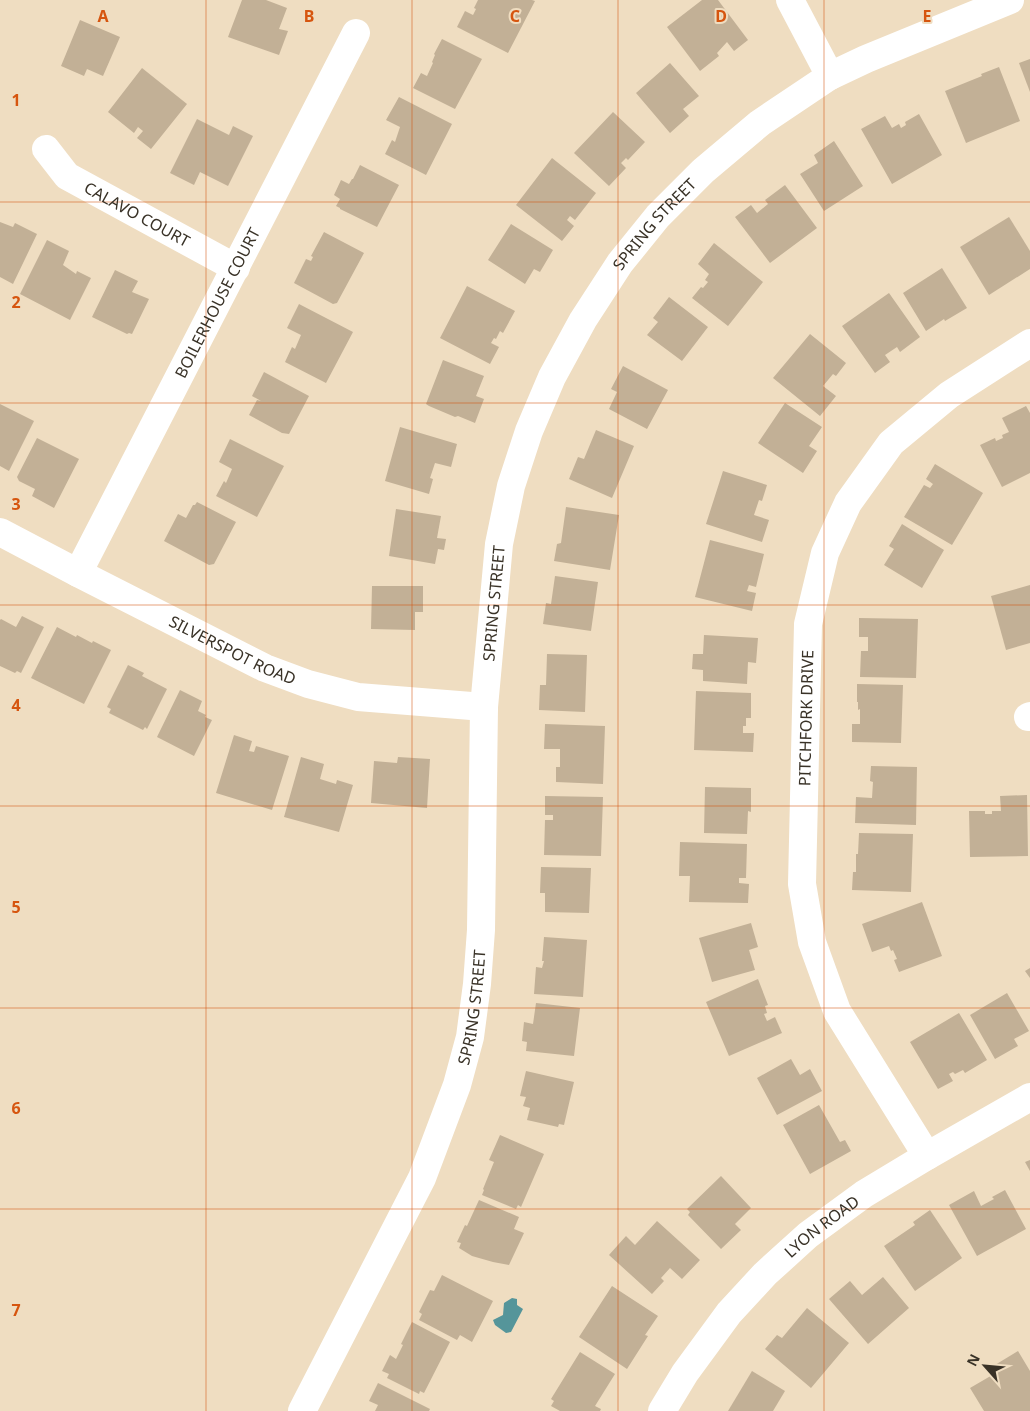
<svg xmlns="http://www.w3.org/2000/svg" width="1030" height="1411" viewBox="0 0 1030 1411" font-family="'Noto Sans',sans-serif">
  <rect width="100%" height="100%" fill="#efddc1"/>
  <path fill="#55959a" d="M512,1298L517,1299V1305L523,1309L511,1332L506,1333L495,1325L493,1320L503,1315L504,1303Z"/>
  <g fill="#c2b096">
    <path d="M242,0H266L287,8L279,29L288,31L279,55L228,37Z"/>
    <path d="M478,0H532L535,1L508,53L457,27L465,11L473,15L476,9L474,8Z"/>
    <path d="M702,0H718L748,40L734,51L727,42L717,53L719,56L700,71L667,27Z"/>
    <path d="M80,20L120,37L103,76L87,69L84,76L61,66Z"/>
    <path d="M442,39L482,59L455,109L413,88L421,73L427,76L433,63L432,62L435,55L434,54Z"/>
    <path d="M1030,59V92L1019,63Z"/>
    <path d="M670,63L699,96L683,109L689,116L670,133L636,93Z"/>
    <path d="M999,67L1020,121L966,143L945,91L982,76L981,74Z"/>
    <path d="M142,68L187,104L151,149L137,138L143,131L138,127L134,133L108,112Z"/>
    <path d="M399,97L452,124L426,175L385,154L392,140L395,142L400,127L386,120Z"/>
    <path d="M613,112L645,142L628,160L626,158L621,163L626,168L609,186L574,153Z"/>
    <path d="M919,114L942,155L892,184L861,129L885,116L892,128L899,124L901,128L906,125L905,122Z"/>
    <path d="M197,119L229,135L233,126L253,136L228,186L200,172L194,185L170,173Z"/>
    <path d="M834,141L863,186L824,211L800,174L818,163L814,155Z"/>
    <path d="M552,158L596,193L575,220L570,216L567,220L574,226L562,241L516,205Z"/>
    <path d="M360,165L399,185L377,227L340,209V208L336,206L340,199L334,195L341,180L349,184L352,179H353Z"/>
    <path d="M785,185L817,228L770,263L735,217L751,205L757,213L768,204L765,200Z"/>
    <path d="M1009,217L1030,251V269L989,295L960,247Z"/>
    <path d="M0,222L13,227L15,223L37,234L13,284L0,277Z"/>
    <path d="M511,224L553,250L540,272L534,269L525,284L488,260Z"/>
    <path d="M324,232L364,253L337,303L333,304L294,283L306,259L311,261L313,257L311,256Z"/>
    <path d="M47,240L69,251L63,265L76,274L77,271L91,278L70,320L20,294Z"/>
    <path d="M714,243L763,282L728,326L692,298L701,287L703,288L708,282L705,280L709,274L698,264Z"/>
    <path d="M942,268L967,308L945,321L944,319L926,331L903,293Z"/>
    <path d="M115,270L138,281L132,292L149,299L132,334L129,333L127,334L92,317Z"/>
    <path d="M467,286L515,311L503,333L500,331L496,339L494,338L491,343L499,347L490,364L440,338Z"/>
    <path d="M889,293L920,337L900,352L897,347L885,355L890,362L875,373L842,326Z"/>
    <path d="M669,297L708,327L682,361L647,335L658,322L653,318Z"/>
    <path d="M299,304L353,332L326,383L285,362L292,347L295,349L301,335L287,328Z"/>
    <path d="M810,334L846,363L836,376L833,374L823,386L836,396L820,416L773,378Z"/>
    <path d="M443,360L484,376L476,396L484,399L475,423L458,416L455,417L429,406L426,404Z"/>
    <path d="M623,366L668,390L647,429L609,409L617,392L611,389Z"/>
    <path d="M264,372L309,396L289,434L282,433L249,415L257,400L261,401L252,396Z"/>
    <path d="M785,403L822,427L809,446L817,451L803,473L758,443Z"/>
    <path d="M0,404L34,421L9,471L0,466Z"/>
    <path d="M1026,406L1030,413V473L1002,487L980,445L995,438L996,441L1003,438L1002,435L1009,432L1002,418Z"/>
    <path d="M400,427L457,444L451,467L435,463L430,478L433,479L429,494L385,481Z"/>
    <path d="M596,430L634,446L612,498L569,479L578,457L584,459Z"/>
    <path d="M37,438L79,459L54,508L32,496L35,489L19,481L17,477Z"/>
    <path d="M230,439L284,466L257,517L216,496L224,481L226,483L232,469L219,462Z"/>
    <path d="M935,464L983,493L952,545L904,517L924,485L930,488L933,484L926,479Z"/>
    <path d="M723,471L767,485L762,501L759,500L754,515L769,520L762,542L706,524Z"/>
    <path d="M197,502L236,522L214,564L209,565L164,541L178,514L186,518L193,505H195Z"/>
    <path d="M566,507L619,515L610,570L554,561L557,544L561,543Z"/>
    <path d="M396,509L441,516L437,538L446,539L444,550L438,549L435,564L389,556Z"/>
    <path d="M902,524L944,550L922,588L884,565L894,549L889,546Z"/>
    <path d="M710,540L764,554L756,587L749,585L747,591L756,593L752,611L695,597Z"/>
    <path d="M555,576L598,582L591,631L543,624L546,603L551,604Z"/>
    <path d="M1030,585V643L1006,650L991,596Z"/>
    <path d="M372,586H423V612H415V630L371,629Z"/>
    <path d="M22,616L44,627L21,673L17,671L15,673L0,666V620L1,619L16,627Z"/>
    <path d="M859,618L918,619L916,678L860,677L861,651H868V637H859Z"/>
    <path d="M57,627L76,637L77,635L92,643L93,641L111,650L84,704L31,678Z"/>
    <path d="M704,635L758,638L756,663L748,662L747,684L703,681V670L692,669L693,654H703Z"/>
    <path d="M547,654L587,655L585,712L539,710L540,685H546Z"/>
    <path d="M128,665L144,673L142,676L167,689L147,729L145,727L143,730L109,713L111,709L107,707Z"/>
    <path d="M857,684L903,685L901,743L852,742V724H860V709L858,710V702H857Z"/>
    <path d="M180,690L202,701L198,711L206,715L205,717L212,720L194,756L157,737Z"/>
    <path d="M696,691L751,693V718H746V726H743V733H754L753,752L694,750Z"/>
    <path d="M545,724L605,726L603,784L556,782V767H560V749H544Z"/>
    <path d="M234,735L252,741L249,751L254,752L256,746L289,756L272,810L216,793Z"/>
    <path d="M301,757L324,764L320,779L336,784L337,780L353,785L339,832L284,817Z"/>
    <path d="M398,757L430,759L427,808L371,803L374,761L397,763Z"/>
    <path d="M871,766L917,767L916,825L855,823L856,797L872,798L873,782L870,781Z"/>
    <path d="M705,787L751,788V812L748,811L747,834L704,833Z"/>
    <path d="M1027,795L1028,856L970,857L969,811H985V814H992V811H1001L1000,796Z"/>
    <path d="M545,796L603,797L601,856L544,855L545,820H553V815H545Z"/>
    <path d="M859,833L913,834L911,892L852,890L853,872H856V854H858Z"/>
    <path d="M680,842L747,844L746,878H739V883L749,884L748,903L689,902L690,876H679Z"/>
    <path d="M541,867L591,868L589,913L545,912V893H540Z"/>
    <path d="M922,902L942,956L899,972L894,960L897,959L893,950L891,951L889,946L872,952L862,924Z"/>
    <path d="M751,923L758,947L749,950L755,970L712,982L699,938Z"/>
    <path d="M544,937L587,940L583,997L534,994L536,967L542,968L544,961H542Z"/>
    <path d="M1030,968V978L1025,971Z"/>
    <path d="M758,979L768,1005L765,1006L767,1013L764,1014L767,1021L775,1017L782,1033L729,1056L706,1002Z"/>
    <path d="M1007,993L1029,1031L1014,1039L1018,1046L995,1059L970,1015Z"/>
    <path d="M536,1003L580,1008L574,1056L526,1051L527,1042L522,1041L524,1022L533,1024Z"/>
    <path d="M959,1013L987,1060L965,1073L963,1070L955,1074L953,1072L949,1074L953,1081L938,1089L910,1042Z"/>
    <path d="M791,1059L800,1075L810,1069L822,1091L777,1115L757,1078Z"/>
    <path d="M526,1071L574,1082L564,1125L559,1124L558,1127L527,1120L530,1108L523,1106L526,1097L520,1096Z"/>
    <path d="M819,1105L840,1142L845,1140L851,1151L810,1174L783,1125Z"/>
    <path d="M500,1135L544,1154L521,1207L518,1205L516,1209L482,1195L484,1190L483,1189L494,1162L489,1160Z"/>
    <path d="M1030,1160V1171L1025,1162Z"/>
    <path d="M721,1176L751,1208L735,1224L741,1230L721,1249L688,1215L690,1212L687,1209Z"/>
    <path d="M1005,1190L1026,1229L977,1256L949,1205L974,1191L981,1206L994,1199L992,1197Z"/>
    <path d="M479,1200L519,1217L514,1229L524,1233L509,1265L493,1262L472,1256L459,1248L461,1243L457,1242L465,1225L467,1226Z"/>
    <path d="M930,1210L962,1258L915,1291L884,1246L915,1225L913,1222Z"/>
    <path d="M657,1221L700,1260L682,1279L670,1268L661,1278L664,1281L652,1294L609,1255L626,1236L635,1245Z"/>
    <path d="M442,1275L493,1301L472,1342L460,1335L457,1340L419,1320L422,1314L419,1312L430,1290L434,1291Z"/>
    <path d="M883,1277L909,1308L868,1344L829,1299L850,1281L862,1295Z"/>
    <path d="M612,1286L658,1316L645,1335L648,1336L627,1369L579,1337Z"/>
    <path d="M807,1308L849,1343L811,1388L765,1349L777,1335L782,1338Z"/>
    <path d="M412,1322L450,1342L424,1393L420,1391L419,1394L387,1378L389,1374L382,1371L390,1355L396,1359L403,1345L401,1344Z"/>
    <path d="M1018,1351L1030,1371V1411H984L970,1388L994,1374L990,1368Z"/>
    <path d="M580,1352L615,1374L595,1406L601,1409L600,1411H560L551,1406L554,1401L551,1399Z"/>
    <path d="M752,1371L785,1391L773,1411H728Z"/>
    <path d="M378,1383L430,1409L429,1411H375L378,1405L369,1401Z"/>
  </g>
  <g fill="none" stroke-linecap="round" stroke-linejoin="round">
    <g stroke="#fff" stroke-width="28">
      <path d="M790,0L830,76"/>
      <path id="s1" d="M46,149L67,176L236,268"/>
      <path id="s2" d="M0,532L78,573L265,668L308,684L358,697L484,707"/>
      <path id="s3" d="M78,573L356,33"/>
      <path d="M1028,717L1030,716"/>
      <path id="s4" d="M927,1156L837,1011L812,942L802,884L808,624L825,553L848,503L891,443L949,395L1030,343"/>
      <path id="s5" d="M302,1411L422,1178L457,1085L470,1037L477,984L481,930L484,707L499,544L511,486L529,431L552,377L583,320L620,263L658,216L703,171L760,123L830,76L866,59L1010,0"/>
      <path id="s6" d="M662,1411L685,1373L729,1313L765,1274L808,1235L864,1194L927,1156L1030,1097"/>
    </g>
  </g>
  <path fill="none" stroke="#d6550f" stroke-width="1" stroke-opacity="0.55" d="M206,0V1411M412,0V1411M618,0V1411M824,0V1411M0,202H1030M0,403H1030M0,605H1030M0,806H1030M0,1008H1030M0,1209H1030"/>
  <g text-anchor="middle" dominant-baseline="central" stroke-width="4" stroke-linejoin="round" paint-order="stroke">
    <g font-size="16" fill="#393227" stroke="#efddc1">
      <text stroke="none"><textPath href="#s1" startOffset="114">CALAVO COURT</textPath></text>
      <text stroke="none"><textPath href="#s5" startOffset="1266">SPRING STREET</textPath></text>
      <text stroke="none"><textPath href="#s3" startOffset="304">BOILERHOUSE COURT</textPath></text>
      <text stroke="none"><textPath href="#s5" startOffset="846">SPRING STREET</textPath></text>
      <text stroke="none"><textPath href="#s2" startOffset="261">SILVERSPOT ROAD</textPath></text>
      <text stroke="none"><textPath href="#s4" startOffset="469">PITCHFORK DRIVE</textPath></text>
      <text stroke="none"><textPath href="#s5" startOffset="441">SPRING STREET</textPath></text>
      <text stroke="none"><textPath href="#s6" startOffset="246">LYON ROAD</textPath></text>
    </g>
  </g>
  <g font-size="16" text-anchor="middle" font-weight="bold" fill="#d6550f" stroke="#efddc1" stroke-width="4" stroke-linejoin="round" paint-order="stroke">
    <text x="103" y="22">A</text>
    <text x="309" y="22">B</text>
    <text x="515" y="22">C</text>
    <text x="721" y="22">D</text>
    <text x="927" y="22">E</text>
    <text x="16" y="106">1</text>
    <text x="16" y="308">2</text>
    <text x="16" y="510">3</text>
    <text x="16" y="711">4</text>
    <text x="16" y="913">5</text>
    <text x="16" y="1114">6</text>
    <text x="16" y="1316">7</text>
  </g>
  <g transform="translate(985 1366) rotate(297)" stroke="#efddc1" stroke-width="4" paint-order="stroke">
  <path d="M0-4L9 19L0 12L-9 19Z" fill="#393227"/>
  <text y="-8" font-size="14" font-weight="bold" text-anchor="middle" fill="#393227">N</text>
  </g>
</svg>
